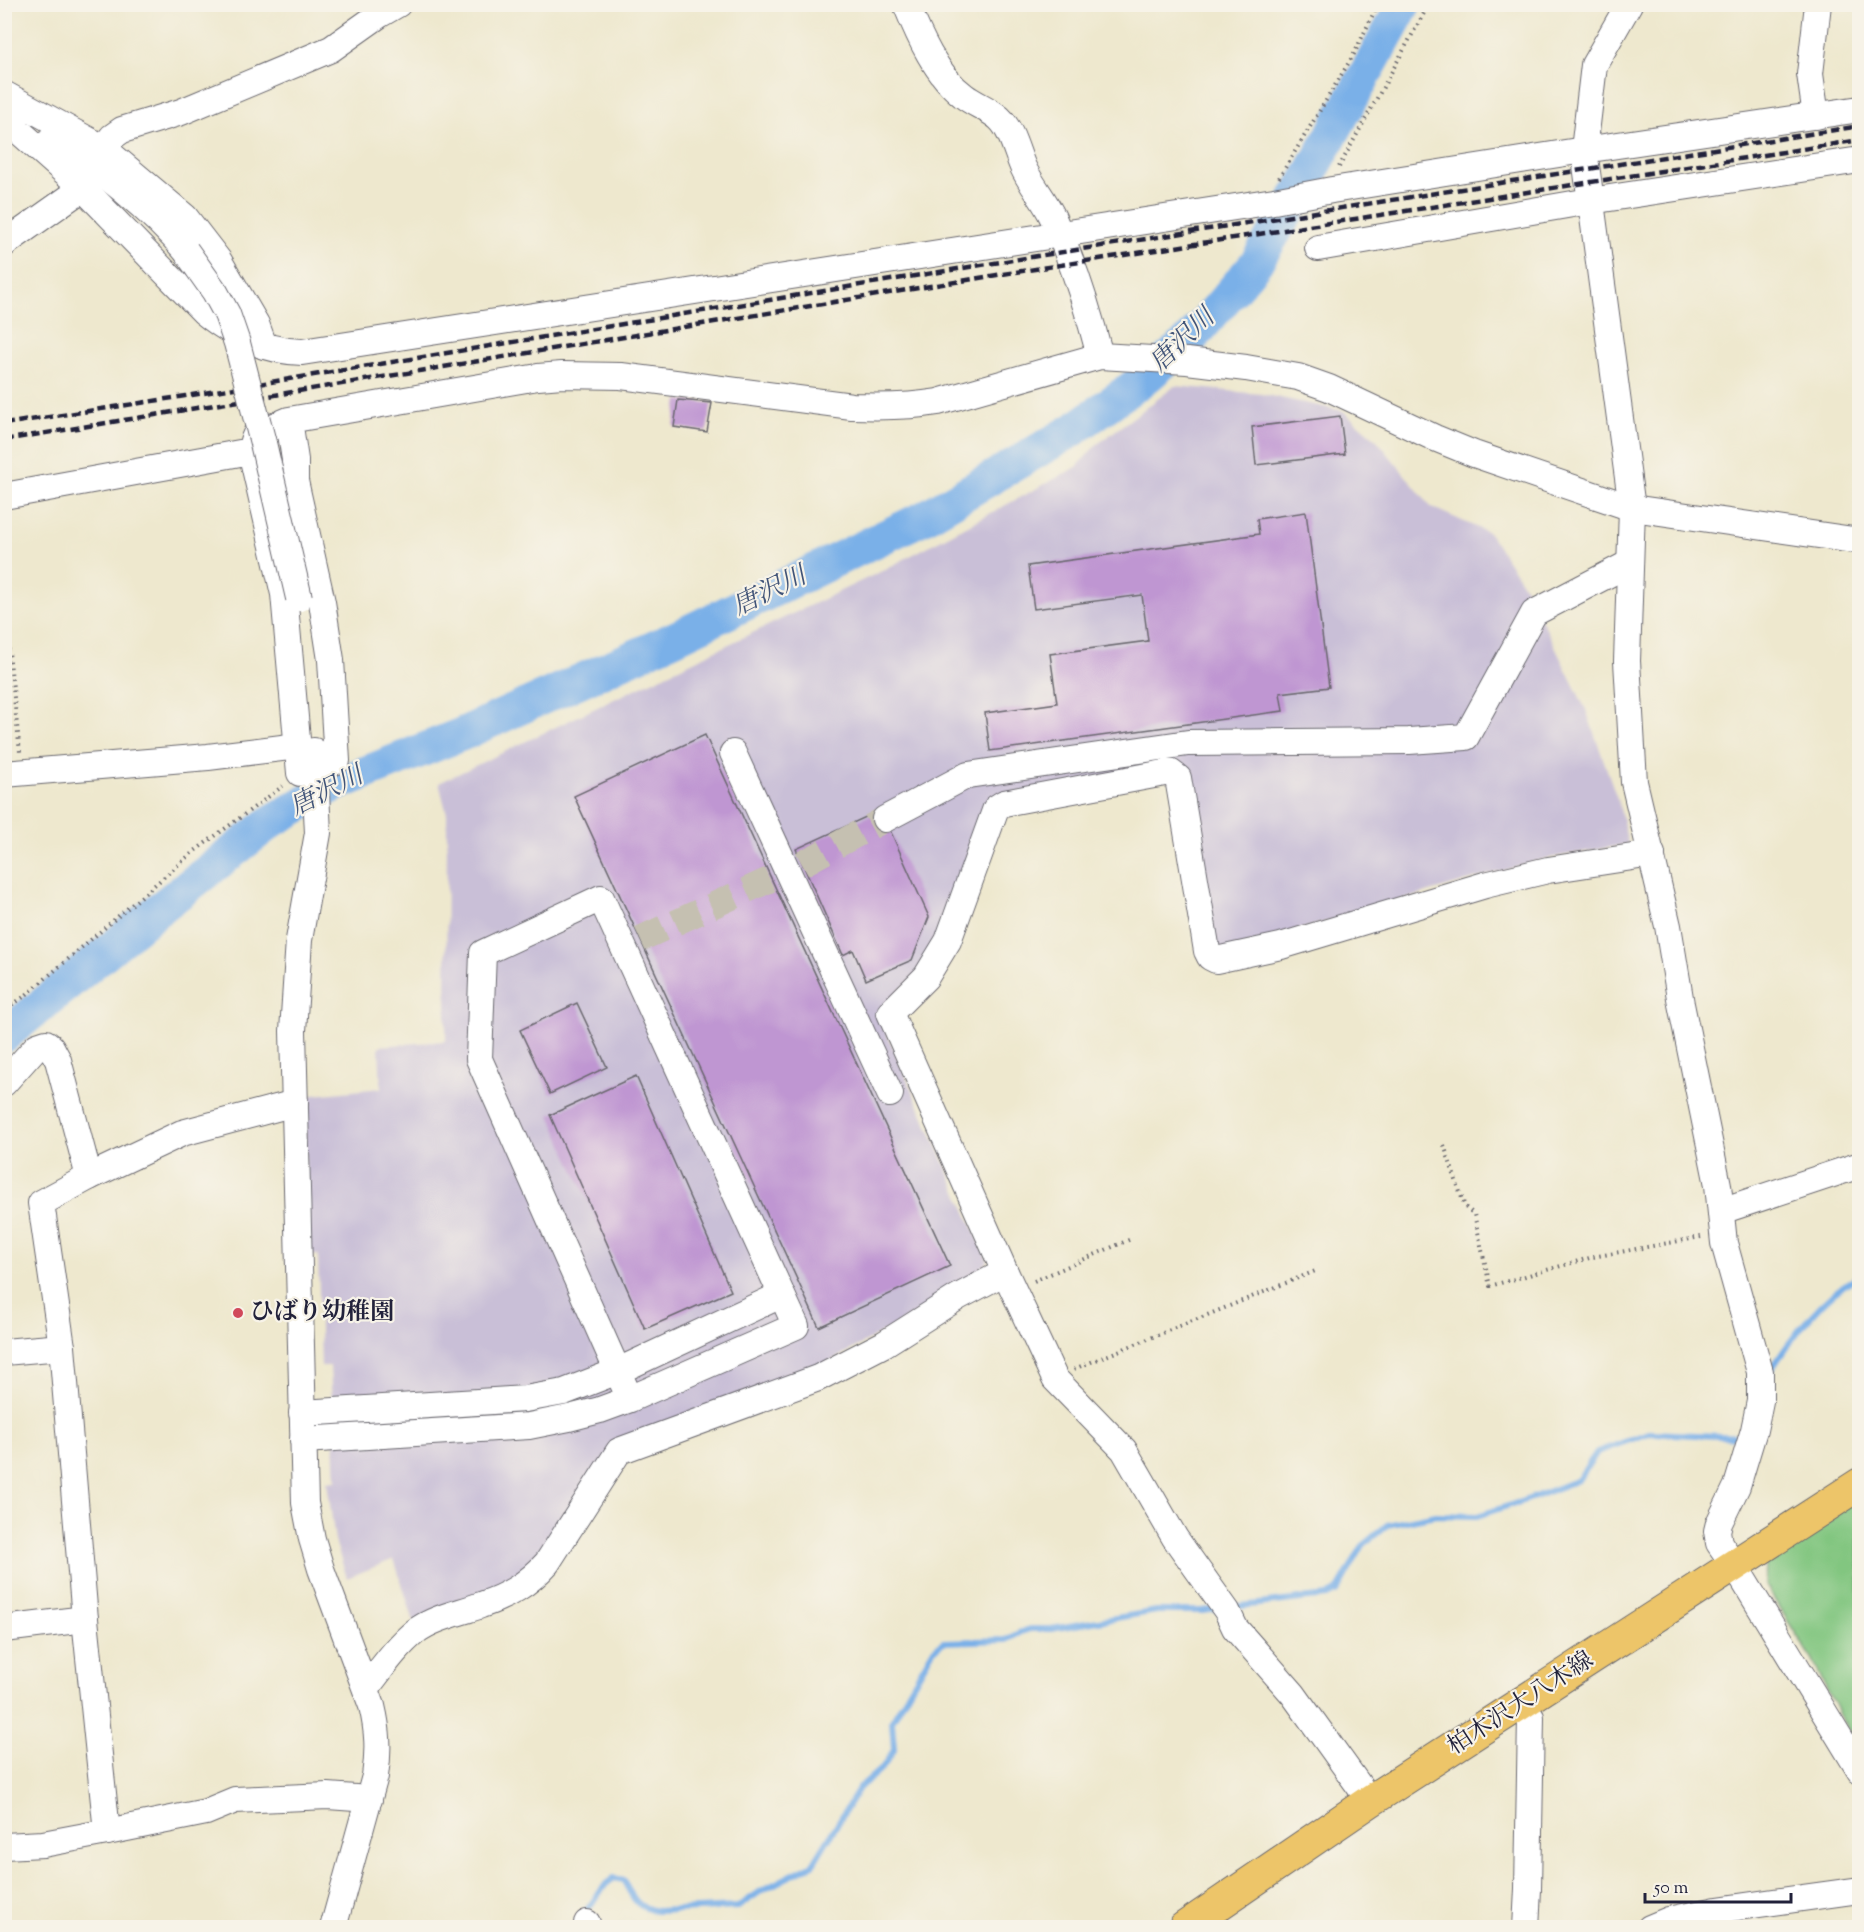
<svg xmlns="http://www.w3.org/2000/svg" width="1864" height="1932" viewBox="0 0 1864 1932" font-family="'Sorts Mill Goudy','Noto Serif JP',serif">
  <rect width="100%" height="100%" fill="#f7f3e8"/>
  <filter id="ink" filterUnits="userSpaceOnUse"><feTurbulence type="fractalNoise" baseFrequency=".0167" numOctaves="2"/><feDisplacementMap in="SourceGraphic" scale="12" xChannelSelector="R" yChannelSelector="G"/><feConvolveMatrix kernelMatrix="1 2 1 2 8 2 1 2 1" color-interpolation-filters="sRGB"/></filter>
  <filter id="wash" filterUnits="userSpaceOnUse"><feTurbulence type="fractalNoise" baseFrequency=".008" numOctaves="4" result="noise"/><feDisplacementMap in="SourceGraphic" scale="24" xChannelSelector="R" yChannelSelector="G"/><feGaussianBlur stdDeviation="1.35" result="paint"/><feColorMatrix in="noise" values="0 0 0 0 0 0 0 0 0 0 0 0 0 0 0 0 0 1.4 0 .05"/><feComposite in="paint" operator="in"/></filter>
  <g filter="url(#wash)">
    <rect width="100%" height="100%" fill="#eee8ce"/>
    <path fill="#c9bfd7" d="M1175,386L1261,394L1343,411L1376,439L1431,507L1489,533L1527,590L1586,710L1619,804L1628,844L1544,859L1222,952L1213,947L1181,766L998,796L940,938L920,971L877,1012L988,1261L955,1292L815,1370L616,1444L542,1556L519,1578L414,1622L394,1559L347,1578L335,1541L327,1481L336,1480L330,1366H321L318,1255L307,1256L304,1096L381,1088L379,1046L446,1041L447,814L439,783L880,572L1077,467L1095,446Z"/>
    <path fill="#82c680" stroke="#52745e" stroke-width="1.5" d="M1859,1498V1746L1840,1717L1812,1659L1765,1585L1766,1561Z"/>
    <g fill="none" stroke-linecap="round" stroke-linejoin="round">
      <g stroke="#7ab0e8" stroke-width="6">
        <path d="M1769,1373C1792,1337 1821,1297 1860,1275"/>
        <path d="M1232,1607L1327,1596L1337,1591L1363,1545L1387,1525L1436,1515L1477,1516L1532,1498L1578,1480L1597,1452L1649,1433L1745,1437"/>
        <path d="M586,1911L606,1884L614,1878L623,1880C635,1899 633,1906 657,1911L738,1907L761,1891L813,1864L859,1788L883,1767L894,1750L892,1721L933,1650L943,1642L1006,1640L1021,1632L1030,1629H1051L1157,1611H1202L1219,1609"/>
      </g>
      <path stroke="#7ab0e8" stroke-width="34" d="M4,1036L155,912L272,821L335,785L460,735L675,638L927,516L1073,430L1148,376L1192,338L1256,263L1308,178L1404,4"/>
    </g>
    <g id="blocks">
      <g fill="#bf96d2">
        <path d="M678,400L712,403L707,432L674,427Z"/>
        <path d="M1340,416L1345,454L1256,465L1252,427Z"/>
        <path d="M1306,512L1329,687L1280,693L1283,711L990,751L985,713L1057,703L1050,654L1148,641L1142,595L1034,609L1028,566L1259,534L1257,519Z"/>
        <path d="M705,735L950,1266L819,1327L574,796Z"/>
        <path d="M881,810L929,917L912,960L866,980L853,950L843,955L796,849Z"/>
        <path d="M577,1003L607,1067L550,1094L520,1030Z"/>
        <path d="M636,1076L731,1291L645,1329L550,1115Z"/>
      </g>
    </g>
  </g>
  <g filter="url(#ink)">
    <use href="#blocks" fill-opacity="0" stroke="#69676e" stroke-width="1.5"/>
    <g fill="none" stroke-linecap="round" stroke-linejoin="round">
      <g stroke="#c5c0b1" stroke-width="26" stroke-dasharray="26 13" stroke-linecap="butt">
        <path d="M802,864L885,819"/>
        <path d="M640,939L771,879"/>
      </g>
      <g stroke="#69676e" stroke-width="28">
        <g id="minor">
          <path d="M906,4C919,36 936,75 964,96C974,104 989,109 999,118C1012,130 1016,151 1023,167C1031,185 1045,200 1053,218C1073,262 1088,309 1100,356"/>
          <path d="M1629,4L1594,65L1584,150L1632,508L1627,661L1634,782L1668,926L1681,1004L1718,1185L1724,1243L1760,1372V1401L1754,1430L1737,1486L1719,1523L1717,1531L1719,1543L1735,1566L1860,1771"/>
          <path d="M4,94L103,148L185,217L219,261L256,324L264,346"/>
          <path d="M1816,116L1810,74L1818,4"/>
          <path d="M4,118L83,188L204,312C232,335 266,351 302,352L1274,201L1332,190L1584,150L1860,109"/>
          <path d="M53,136C99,170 149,207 186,251"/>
          <path d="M103,148L112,137L122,130L181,112L331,49L379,15L398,4"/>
          <path d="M4,244L83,188"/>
          <path d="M1318,248L1590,201L1860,160"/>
          <path d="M289,420L295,460V481L322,602L331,660L337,761L300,773L284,594L251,451L253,441L256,434L289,420L538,377L562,375L621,376L852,406C882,407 909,407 938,402L1100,356L1187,361L1246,368L1298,377L1329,388L1435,438L1474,454L1632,508L1860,541"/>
          <path d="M4,496L251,451"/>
          <path d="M314,751L318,833L299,940L293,1031L305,1503L312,1539L321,1569L372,1706C378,1731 379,1751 375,1776L333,1928"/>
          <path d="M733,753L890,1094"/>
          <path d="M4,774L208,757L298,746"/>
          <path d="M885,819L968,775L1188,743L1409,741L1466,737L1534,613L1630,563"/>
          <path d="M4,1083L37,1046L46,1043L51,1047L58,1060L89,1177"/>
          <path d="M1721,1211L1860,1165"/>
          <path d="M1005,1272L1055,1379L1124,1450L1175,1538L1227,1611L1235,1628L1293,1694L1370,1801"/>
          <path d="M4,1352L62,1347"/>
          <path d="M302,1413L525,1399L564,1392L618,1371L781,1295"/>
          <path d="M303,1440L529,1426L569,1418L600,1410L630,1399L796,1326L601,898L483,953L479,1059L630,1399"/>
          <path d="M4,1629L85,1619"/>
          <path d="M367,1687C382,1668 397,1646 416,1631C435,1617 460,1613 481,1605C508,1596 528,1584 547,1563L619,1451L818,1378L884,1344L958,1297L1005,1272L890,1013L926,977L948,941L996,808L1004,803L1170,772L1178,778L1207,951L1210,957L1216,960L1281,946L1485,885L1548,870L1652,854"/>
          <path d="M1521,1705L1531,1717L1528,1889L1526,1928"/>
          <path d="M107,1832L85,1619L62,1347L41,1203L89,1177L182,1133L295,1103"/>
          <path d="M4,1846L43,1844L107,1832L206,1812L235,1800L328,1796L369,1799"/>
          <path d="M587,1923L588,1928"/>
          <path d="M1650,1928L1669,1920L1717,1910L1860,1890"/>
        </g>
      </g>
      <g stroke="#69676e" stroke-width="34">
        <path id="major" d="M1184,1928L1370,1801L1860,1484"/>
      </g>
      <g stroke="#69676e" stroke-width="4" stroke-dasharray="1.5 4.5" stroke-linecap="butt">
        <path d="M1339,167L1429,4"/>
        <path d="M1279,178L1354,54L1378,4"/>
        <path d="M4,607L20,752"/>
        <path d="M12,1005L25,996L192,853L283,786"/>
        <path d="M1444,1145L1465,1207L1474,1214L1490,1286L1593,1257L1701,1237"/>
        <path d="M1034,1281L1131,1239"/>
        <path d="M1074,1369L1318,1270"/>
      </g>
      <use href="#minor" stroke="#fff" stroke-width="26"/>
      <use href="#major" stroke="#edc569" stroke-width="32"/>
      <g stroke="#22223b" stroke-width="4.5" stroke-dasharray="9 4.5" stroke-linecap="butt">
        <path d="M4,424L192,395L1000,262L1860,126"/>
        <path d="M4,440L1003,274L1860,140"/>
      </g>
      <g stroke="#69676e" stroke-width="28" stroke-linecap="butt">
        <path id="minor-bridge" d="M186,251L215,292L227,314L237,343L263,443L299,598"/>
      </g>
      <use href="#minor-bridge" stroke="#fff" stroke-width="26"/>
    </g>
  </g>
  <circle fill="#d1495b" stroke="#f7f3e8" stroke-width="2" cx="238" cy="1313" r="6"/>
  <g text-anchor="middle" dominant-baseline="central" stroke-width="4.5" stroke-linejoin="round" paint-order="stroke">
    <g font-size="24" font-weight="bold" fill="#22223b" stroke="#f7f3e8" text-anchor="start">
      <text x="250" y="1313">ひばり幼稚園</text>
    </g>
    <g font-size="24" fill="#22223b" stroke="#f7f3e8">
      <text transform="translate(1521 1704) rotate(-33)">柏木沢大八木線</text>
    </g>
    <g font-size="26" font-style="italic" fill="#415478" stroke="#f7f3e8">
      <text transform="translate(1183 341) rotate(-44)">唐沢川</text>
      <text transform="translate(770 592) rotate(-26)">唐沢川</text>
      <text transform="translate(327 792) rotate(-27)">唐沢川</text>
    </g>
  </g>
  <rect width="1864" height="1932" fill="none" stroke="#f7f3e8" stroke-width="24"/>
  <path d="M1645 1893v9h146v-9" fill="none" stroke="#22223b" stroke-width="3"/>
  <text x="1654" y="1893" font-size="18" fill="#22223b" stroke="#f7f3e8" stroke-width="4.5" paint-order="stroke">50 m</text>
</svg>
